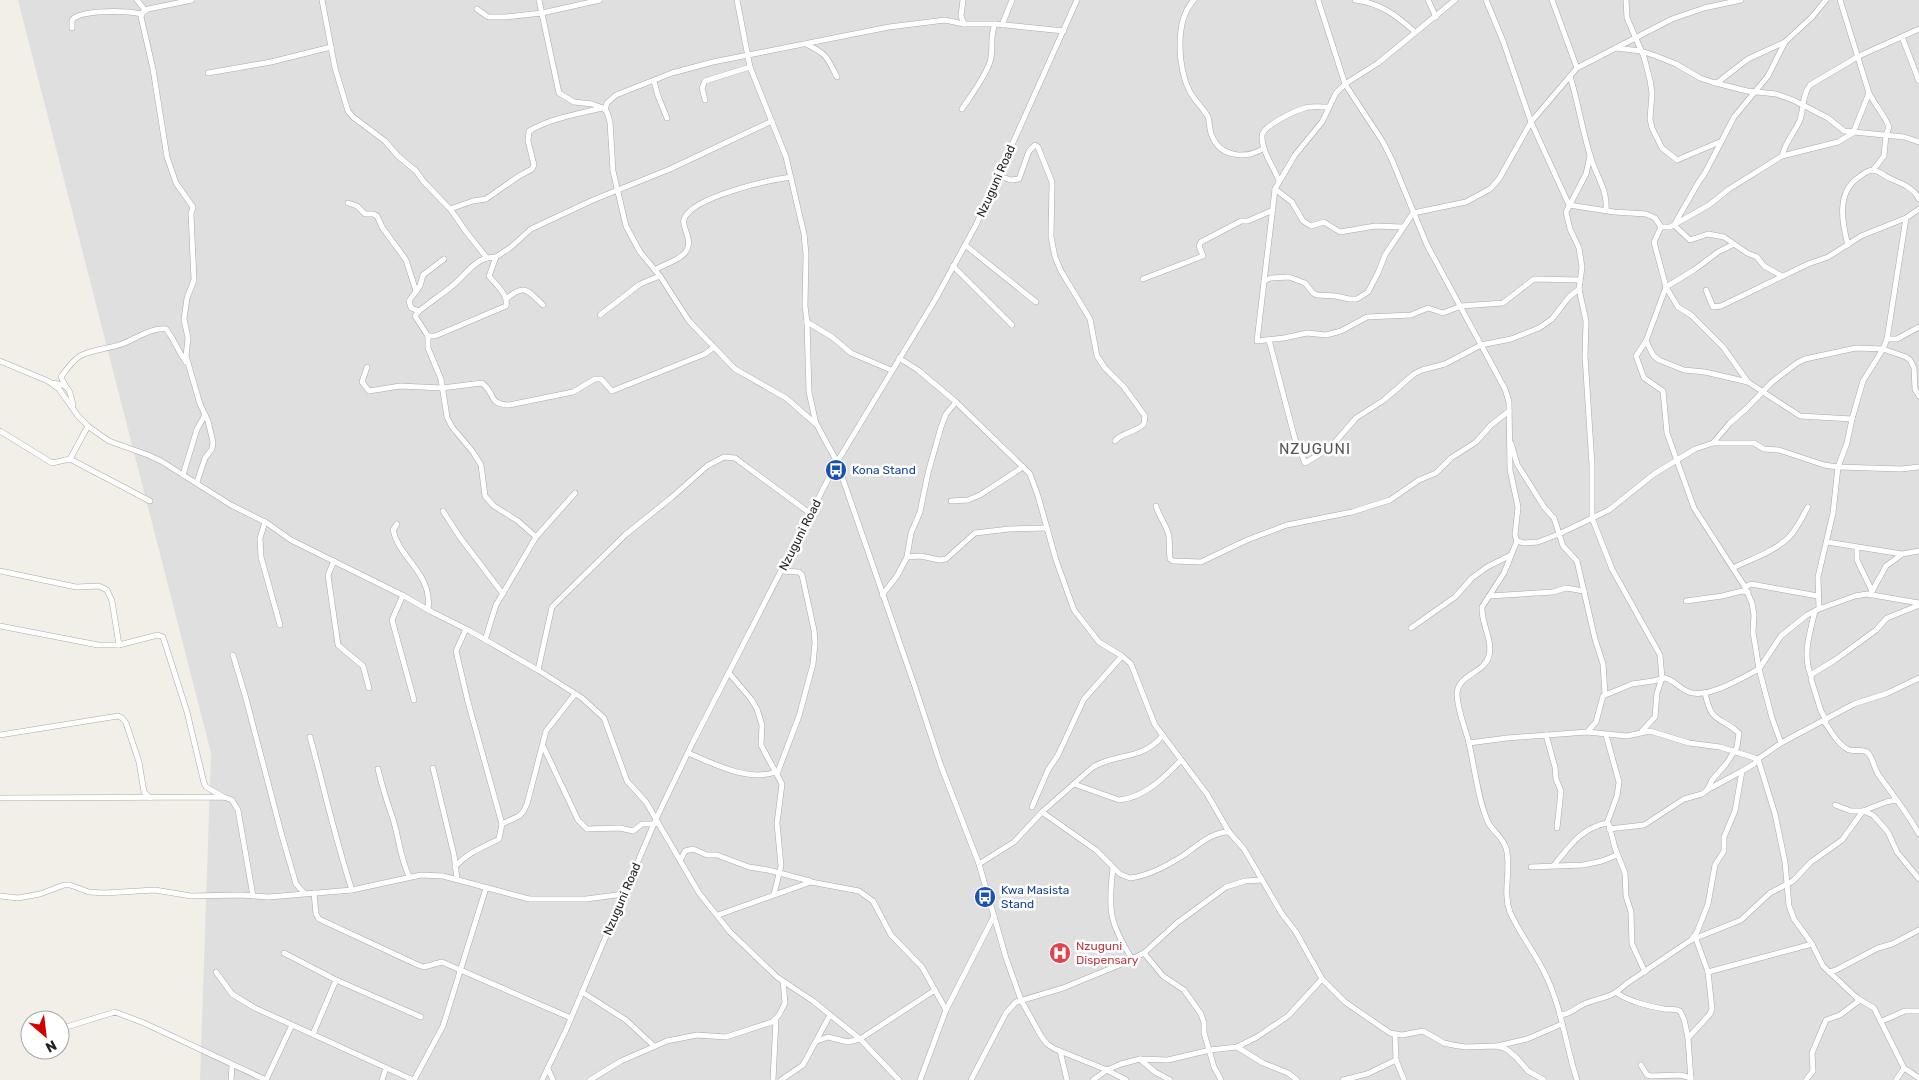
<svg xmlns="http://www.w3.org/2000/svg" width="1919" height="1080" viewBox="0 0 1919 1080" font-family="Rubik,sans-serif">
  <rect width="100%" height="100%" fill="#f2efe9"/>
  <path fill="#e0dfdf" d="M18,0H1919V1080H200L211,753Z"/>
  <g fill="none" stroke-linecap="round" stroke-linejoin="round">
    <g stroke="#a9a9a9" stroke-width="6">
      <g id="street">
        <path d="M137,0L145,10"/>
        <path d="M192,0L148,9L143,12L141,17L153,69L167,157L176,183L193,207L191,214L194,280L187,298L184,319L188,338L186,356L200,404L208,421L213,442L212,449L205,458L197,482"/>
        <path d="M322,0L335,68L348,111L353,117L385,141L398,156L416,171L424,182L451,210L467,233L487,258L496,257"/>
        <path d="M539,0L559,93L574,102L592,104L603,108L607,112L610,122L613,171L626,226L640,252L660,276L689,321L735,369L786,398L817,425L837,462L915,687L941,766L979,864L1006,958L1021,1000L1041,1036L1047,1044L1055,1049L1107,1070L1121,1064L1140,1059L1155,1072L1170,1080"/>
        <path d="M737,0L750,67L786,157L804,234L806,254L805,306L807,322L809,392L816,424"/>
        <path d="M963,0L961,16L964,24"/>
        <path d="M1194,0C1174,21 1178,68 1190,92C1195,101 1204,109 1208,117C1210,123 1209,130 1212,136C1221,158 1247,159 1264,148"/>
        <path d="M1318,0L1345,84L1383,142L1392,160L1427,245L1505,389L1509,402L1510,470L1518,507L1515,535L1517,541L1524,543L1538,542L1559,534L1609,510L1654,474L1695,449L1713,443H1754L1764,449L1779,450L1824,465L1838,467L1901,469L1919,467"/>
        <path d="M1355,0C1381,3 1397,16 1415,32"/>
        <path d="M1428,0L1436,17"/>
        <path d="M1455,0L1378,63L1345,84L1336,93L1322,122L1295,155L1275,189L1257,341L1284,338L1307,333L1326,335L1341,331L1367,317L1411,315L1428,308L1443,313L1461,306L1503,303L1534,279L1580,280"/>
        <path d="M1486,0L1503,41L1531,122L1569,205L1614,212L1646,214L1655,218L1661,227H1670L1709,205L1729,189L1782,156L1838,142L1853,133L1869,93"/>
        <path d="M1552,0L1577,68"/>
        <path d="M1626,0L1627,18L1644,57L1650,80L1652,93L1650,119L1652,128L1662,148L1677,160L1722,141"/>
        <path d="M1840,0L1869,93C1875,105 1884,114 1889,127L1886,135L1884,156L1873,170"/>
        <path d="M477,9L488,17H506L542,13L600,0"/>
        <path d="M1002,25L1012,0"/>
        <path d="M72,28V20C81,9 128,11 141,14"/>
        <path d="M1902,37L1919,81"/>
        <path d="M806,44C827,54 827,57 837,77"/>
        <path d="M1616,48L1641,51L1656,56L1676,64L1700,78L1712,82L1747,91L1776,94L1793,100L1828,118L1844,131L1904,137L1919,142"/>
        <path d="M208,73L271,62L331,47"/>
        <path d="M1570,76C1578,102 1582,129 1590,155C1595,174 1608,190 1606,210"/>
        <path d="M654,81L658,96L667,118"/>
        <path d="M1718,82L1748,59L1785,42L1812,17L1826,0"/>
        <path d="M705,100L702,88L705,81L750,67"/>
        <path d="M962,109C971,95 984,79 990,62C994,50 989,38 995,24"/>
        <path d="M605,110L607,103L616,95L672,73L713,62L889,27L945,20L964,24H995L1064,31"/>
        <path d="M1590,156L1586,174L1566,212L1570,229L1579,248L1582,267L1579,289L1586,321L1585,356L1592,465V518L1612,569L1660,655L1662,678L1657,693L1655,717L1642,731"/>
        <path d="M1782,156C1785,142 1795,132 1800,120C1804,108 1802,95 1810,85L1859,56L1919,29"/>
        <path d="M999,176L1011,180L1019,179L1029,151L1035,145L1038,147L1052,182L1051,237L1055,257L1061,271L1090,319L1097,356L1105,368L1124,387L1145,416L1144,424C1135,433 1122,432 1115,441"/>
        <path d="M1279,181C1274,167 1262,152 1262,137C1261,126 1295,111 1305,108C1312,106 1321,107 1328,107"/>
        <path d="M1275,189L1292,202L1303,221L1311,226L1324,222L1340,232L1375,226L1402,227"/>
        <path d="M348,203L357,206L365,214H373L377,216L382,227L406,260L416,291"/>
        <path d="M450,209L473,201L486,199L519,176L532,169L534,165L528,141L529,131C551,118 578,114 602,108"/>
        <path d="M1734,244L1718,252L1694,270L1666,287L1678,307L1691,315L1723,347L1748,382"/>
        <path d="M965,245L1036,302"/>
        <path d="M1848,245C1842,223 1836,192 1859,177C1863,174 1868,170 1873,170C1879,171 1885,176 1891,179C1901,183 1914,188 1919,199"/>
        <path d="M953,266L1012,325"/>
        <path d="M655,270C667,262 693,258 688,238C687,231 682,226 684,219C692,197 769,180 791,177"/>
        <path d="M1782,276L1764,266L1757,257L1747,253L1724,237L1708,234L1690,240L1674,225L1698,183L1705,173L1734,117L1768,76L1785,42"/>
        <path d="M1143,279L1203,256L1199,246L1201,242L1241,221H1248L1273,210"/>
        <path d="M1264,281L1271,278L1289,277L1305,283L1313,293L1317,295L1336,296L1349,299H1357L1368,292L1378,273L1385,255L1413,213L1466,202L1490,189L1499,179L1531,122L1577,68L1672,19L1704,8L1741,0"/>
        <path d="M1706,290L1713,307L1721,306L1808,264L1828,257L1861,236L1906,218"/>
        <path d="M506,299C525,283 527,290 543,305"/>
        <path d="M419,311L411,308L409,301L420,286L423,275L444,259"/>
        <path d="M600,315L640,284L660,276"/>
        <path d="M807,322L832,337L851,353L891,370"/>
        <path d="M428,336L415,316L419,311C429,303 441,295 451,287C463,278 472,262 487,258"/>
        <path d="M1887,339H1897L1919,327"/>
        <path d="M1269,340L1295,439L1305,463L1330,448L1356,418L1384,400L1414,374L1422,370L1445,364L1481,345L1511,339L1539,328L1552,319L1569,297L1579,289"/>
        <path d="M1646,341L1653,355L1659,360L1684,370L1705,372L1748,382L1800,416L1852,419"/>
        <path d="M899,358L918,370L956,402L1030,474L1038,496L1056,560L1074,610L1099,642L1122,656L1131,664L1155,725L1207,794L1229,832L1244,849L1282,914L1296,932L1322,979L1345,1002L1390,1033L1402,1035L1423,1031L1444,1043L1453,1045L1465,1047L1497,1046L1506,1049L1516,1057L1528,1071L1544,1080"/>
        <path d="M0,361L48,381L59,389L78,416L89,427L109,441L148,455L161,461L231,505L267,523L291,540L404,596L432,612L470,631L538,670L582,698L604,718L627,781L646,802L699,893L730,932L777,977L813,1001L860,1039L899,1080"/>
        <path d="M367,367L362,382L369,391L400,386L442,388L482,383C496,393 487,404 509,405L573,392L595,379H601L612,391L705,354L714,347"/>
        <path d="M51,383C69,384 70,389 73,405"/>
        <path d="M66,387L61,377C66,370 72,361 80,356C93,349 108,349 122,344C135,339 152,327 166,329C174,339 178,351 186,362"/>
        <path d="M0,431L52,463L70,459L88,426"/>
        <path d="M1511,443L1517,464L1544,507L1554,518L1563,546L1577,561L1595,639L1603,664L1605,694"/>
        <path d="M1713,443L1730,423L1746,409L1772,382L1797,363L1805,359L1856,348L1883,349L1906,357L1910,360L1914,368L1915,389L1919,396"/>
        <path d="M70,459L150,501"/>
        <path d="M183,475L197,429L205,415"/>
        <path d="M951,501L968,500L980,495L1023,467"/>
        <path d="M1156,506C1159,517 1168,527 1169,537C1170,545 1169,551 1170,559L1173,561L1201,562L1247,540L1287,525L1352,512L1390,500L1419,480L1436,473L1451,458L1476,442L1491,425L1509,411"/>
        <path d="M443,511L459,536L503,594"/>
        <path d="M265,522L260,538L261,557L280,625"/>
        <path d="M397,524L393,530C399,559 433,573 428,610"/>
        <path d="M536,537L575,493"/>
        <path d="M1517,541L1504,573L1482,607C1481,624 1493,639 1489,656C1484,674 1457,674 1457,695C1458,712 1465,727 1469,743C1474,765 1479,805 1489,824C1495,833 1503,838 1506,848C1512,869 1502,891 1510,912C1520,935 1537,955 1547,978C1562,1010 1566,1047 1577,1080"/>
        <path d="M1827,542L1902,554L1919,551"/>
        <path d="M1857,548V560L1872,591"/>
        <path d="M907,557L921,556L939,560L946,559L975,533L1009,529L1047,528"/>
        <path d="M334,561L328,575L338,645L363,666L369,688"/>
        <path d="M1733,568C1751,559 1774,552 1789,537C1797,529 1802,517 1808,507"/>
        <path d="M0,571L76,587L99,586L107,590L112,601L119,645"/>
        <path d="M1745,587L1751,584L1818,596"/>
        <path d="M403,595L392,620L414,700"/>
        <path d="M882,595L897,576L907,557L911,533L920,512L928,473L941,427L946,414L956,402"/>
        <path d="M1870,595L1886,566L1901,555"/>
        <path d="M1489,596L1553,592L1566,588L1584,591"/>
        <path d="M1686,601L1722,596L1742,591L1748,592"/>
        <path d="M1819,609L1818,577L1833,513L1838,467L1847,443L1852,419L1863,381L1883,349L1887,339L1906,218L1919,209"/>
        <path d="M0,626L98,645H119L158,635L163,637L187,712L204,783L206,787L224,797"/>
        <path d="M1411,628L1455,597L1472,578L1487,567L1511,555"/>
        <path d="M466,629L456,651L468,702L502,824"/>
        <path d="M485,640L496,605L536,537L518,521L494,506L485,496L481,465L473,452L452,427L447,417L441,379L428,348V336H435L506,306C509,295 495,284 489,276L496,257L511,247L531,229L593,200L670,169L772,121"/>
        <path d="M233,655L245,695L282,836L296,884L304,893"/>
        <path d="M538,670L552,607L625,535L671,498L707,466L724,457L735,458L811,514"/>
        <path d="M729,673L751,699L757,709L762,725L761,745L782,784L777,823L781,866L774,894"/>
        <path d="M1811,676C1802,654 1810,633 1815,611"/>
        <path d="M1826,720L1821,711L1811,679L1812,674L1835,660L1876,630L1887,618L1919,605"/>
        <path d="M1824,721C1830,730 1838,745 1849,750C1855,752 1863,748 1868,753C1873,758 1874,768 1878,774C1892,794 1907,812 1919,834"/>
        <path d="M1587,732L1596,722L1603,696L1632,684L1653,681L1665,678C1674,680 1680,689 1689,692C1708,699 1742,678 1759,669L1753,632L1754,615L1752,603L1745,587L1694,508L1667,433L1663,391L1644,378L1636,356L1646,341L1666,287L1654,242L1661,227"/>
        <path d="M0,735L118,716L122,718L126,723L139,762L144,792L150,798"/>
        <path d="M1546,735L1555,767L1556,779L1561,791L1557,828"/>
        <path d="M1606,735L1619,782L1617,796L1607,823"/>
        <path d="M310,737C324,787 335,839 352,890"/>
        <path d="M1469,743L1507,738L1587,732L1627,736L1650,731L1689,743L1720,747L1758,759L1781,743L1854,704L1888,693L1919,678"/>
        <path d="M1781,743L1772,718L1759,669L1781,636L1807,615L1819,609L1855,596L1867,594L1919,603"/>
        <path d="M543,746L578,820L587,829L620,828L633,831L642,824H655"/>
        <path d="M688,753C715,764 747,782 776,772"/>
        <path d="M1758,759L1775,814L1785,862L1789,906L1794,919L1812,944L1823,966L1857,998L1874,1008L1904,1068L1896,1080"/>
        <path d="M433,768L454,855L457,879"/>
        <path d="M378,769C382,786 387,802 393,819C399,838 400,858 409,876"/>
        <path d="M777,774L799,716L813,664L815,643L814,630L802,575L799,572L781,571"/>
        <path d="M1074,784L1119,800C1144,798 1165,777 1181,760"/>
        <path d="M1707,790L1742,771"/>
        <path d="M0,798L224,797L232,800L238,810L253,896"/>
        <path d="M1835,805L1851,811H1863L1873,815L1888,832L1897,852L1919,879"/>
        <path d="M1032,807L1048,770L1058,755L1084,699L1122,656"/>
        <path d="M1042,812L1096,850L1120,874L1130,878C1148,876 1170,864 1184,855C1198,845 1212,832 1229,832"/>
        <path d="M1609,829L1644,825L1684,799L1702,794L1707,790L1712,780L1726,764L1737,747L1739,733C1719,715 1712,725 1705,693"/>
        <path d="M681,859L685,851L693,849L707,855H717L749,867L768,870L810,881"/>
        <path d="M979,864L1014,842L1042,812L1093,767C1117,753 1144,760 1163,735"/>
        <path d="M1554,865C1570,846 1581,828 1607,823L1609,825L1615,848L1625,873L1626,896L1631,912L1632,944L1645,972"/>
        <path d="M455,867C467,853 483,847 499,839L502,824L519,816L523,812L527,804L546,731L575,694"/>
        <path d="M1531,867L1583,865L1602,861L1617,855"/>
        <path d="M1113,868C1108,910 1109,922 1132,959"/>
        <path d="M314,893L316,914L319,919L418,965L424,967L442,962L571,1018"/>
        <path d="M0,896L18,898L40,894L64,885H70L89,892L104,893L155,890L191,896L240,895L269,897L352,890L421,875L443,876L529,899H586L624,894"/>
        <path d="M718,915L811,882L859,891L873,901L891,935L922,967L946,1010"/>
        <path d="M1691,940L1697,932L1708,904L1715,865L1724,851V837L1735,811L1742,771L1754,764L1758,759"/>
        <path d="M284,953L336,980L421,1017"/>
        <path d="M1144,953L1163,976L1184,990L1201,1014L1204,1023V1033L1214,1067L1221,1080"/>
        <path d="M216,972L232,994L255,1008L413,1080"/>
        <path d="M1708,972L1812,944"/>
        <path d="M1829,972L1836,970L1878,948L1892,944L1919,930"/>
        <path d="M582,992L626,1020L654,1046"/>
        <path d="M1617,993C1628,1001 1651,1007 1664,1009C1670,1010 1674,1008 1680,1011L1684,1019L1688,1038L1691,1080"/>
        <path d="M1560,1015C1570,1015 1575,1008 1584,1004C1603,996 1609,1000 1626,984L1691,940L1741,920L1770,893L1793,881L1811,862L1842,840L1863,811L1886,802L1896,800"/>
        <path d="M1882,1021L1905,1011H1919"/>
        <path d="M60,1029L115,1012L144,1023L266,1080"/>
        <path d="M313,1034L336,980"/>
        <path d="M1395,1035L1396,1060L1404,1080"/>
        <path d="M1688,1038L1710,1014L1712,1009L1708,972L1696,939"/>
        <path d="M817,1041L828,1037L848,1042L860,1039L935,990"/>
        <path d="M1497,1046L1527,1039L1562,1024"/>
        <path d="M1237,1047L1263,1063L1288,1073L1297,1080"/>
        <path d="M1060,1051L1067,1080"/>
        <path d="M1140,1059L1168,1060L1210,1050L1237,1047L1257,1037L1288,1016L1322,979"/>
        <path d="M1641,1065L1647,1075L1651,1076L1680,1075L1691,1078"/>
        <path d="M1904,1068L1919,1078"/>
        <path d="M548,1069L553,1080"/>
        <path d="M231,1080L232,1066"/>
        <path d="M266,1080L292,1025"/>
        <path d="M382,1080L386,1068"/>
        <path d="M414,1080L443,1026L486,888"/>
        <path d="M542,1080L566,1030L656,819L693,742L837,462L935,300L976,225L1077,0"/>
        <path d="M590,1080L621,1061L667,1041L697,1035L726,1037L772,1022L779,1015L785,1003L783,981"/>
        <path d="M773,1080L776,1019"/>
        <path d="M781,1080L803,1065L830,1015"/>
        <path d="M920,1080L946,1010L994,916"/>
        <path d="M971,1080L1006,1013L1016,1002L1063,988L1124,963L1144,953L1177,923L1226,887L1245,881L1261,880"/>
        <path d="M1093,1080L1107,1070L1126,1080"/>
        <path d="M1343,1080L1367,1074L1396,1060"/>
        <path d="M1806,1080L1813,1071L1812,1053L1826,1020L1840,1015L1860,1000"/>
      </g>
    </g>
    <use href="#street" stroke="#fff" stroke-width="5"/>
  </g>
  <defs>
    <g id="bus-disc" transform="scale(1.125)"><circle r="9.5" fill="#1a4fb4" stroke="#fff"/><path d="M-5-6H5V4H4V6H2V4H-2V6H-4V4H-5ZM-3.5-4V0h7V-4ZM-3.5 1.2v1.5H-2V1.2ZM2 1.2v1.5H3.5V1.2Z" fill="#fff"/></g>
    <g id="hospital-disc" transform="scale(1.125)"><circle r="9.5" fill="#e0444e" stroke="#fff"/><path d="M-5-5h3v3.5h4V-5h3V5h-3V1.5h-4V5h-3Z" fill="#fff"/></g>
  </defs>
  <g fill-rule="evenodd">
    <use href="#bus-disc" x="836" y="470"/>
    <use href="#bus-disc" x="985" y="897"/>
    <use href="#hospital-disc" x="1060" y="953"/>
  </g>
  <g text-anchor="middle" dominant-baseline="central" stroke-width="5" stroke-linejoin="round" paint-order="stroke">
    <g font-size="12" fill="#222" stroke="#fff">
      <text transform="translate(996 181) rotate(-66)">Nzuguni Road</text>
      <text transform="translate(800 535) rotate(-63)">Nzuguni Road</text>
      <text transform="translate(622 899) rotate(-67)">Nzuguni Road</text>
    </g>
    <g font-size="12" fill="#164399" stroke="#fff" text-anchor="start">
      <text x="852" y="470">Kona Stand</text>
      <text x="1001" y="890">Kwa Masista<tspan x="1001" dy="14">Stand</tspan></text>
    </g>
    <g font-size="12" fill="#be3a42" stroke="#fff" text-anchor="start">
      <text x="1076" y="946">Nzuguni<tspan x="1076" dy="14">Dispensary</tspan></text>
    </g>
    <g font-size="15" letter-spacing="1" fill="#555" stroke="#fff">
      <text x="1315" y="449">NZUGUNI</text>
    </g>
  </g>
  <g transform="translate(45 1035) rotate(152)"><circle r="24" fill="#ffffff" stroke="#a7a7a7"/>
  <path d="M0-4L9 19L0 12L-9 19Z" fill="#d40000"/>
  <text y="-8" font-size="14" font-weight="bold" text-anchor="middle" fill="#222222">N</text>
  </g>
</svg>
